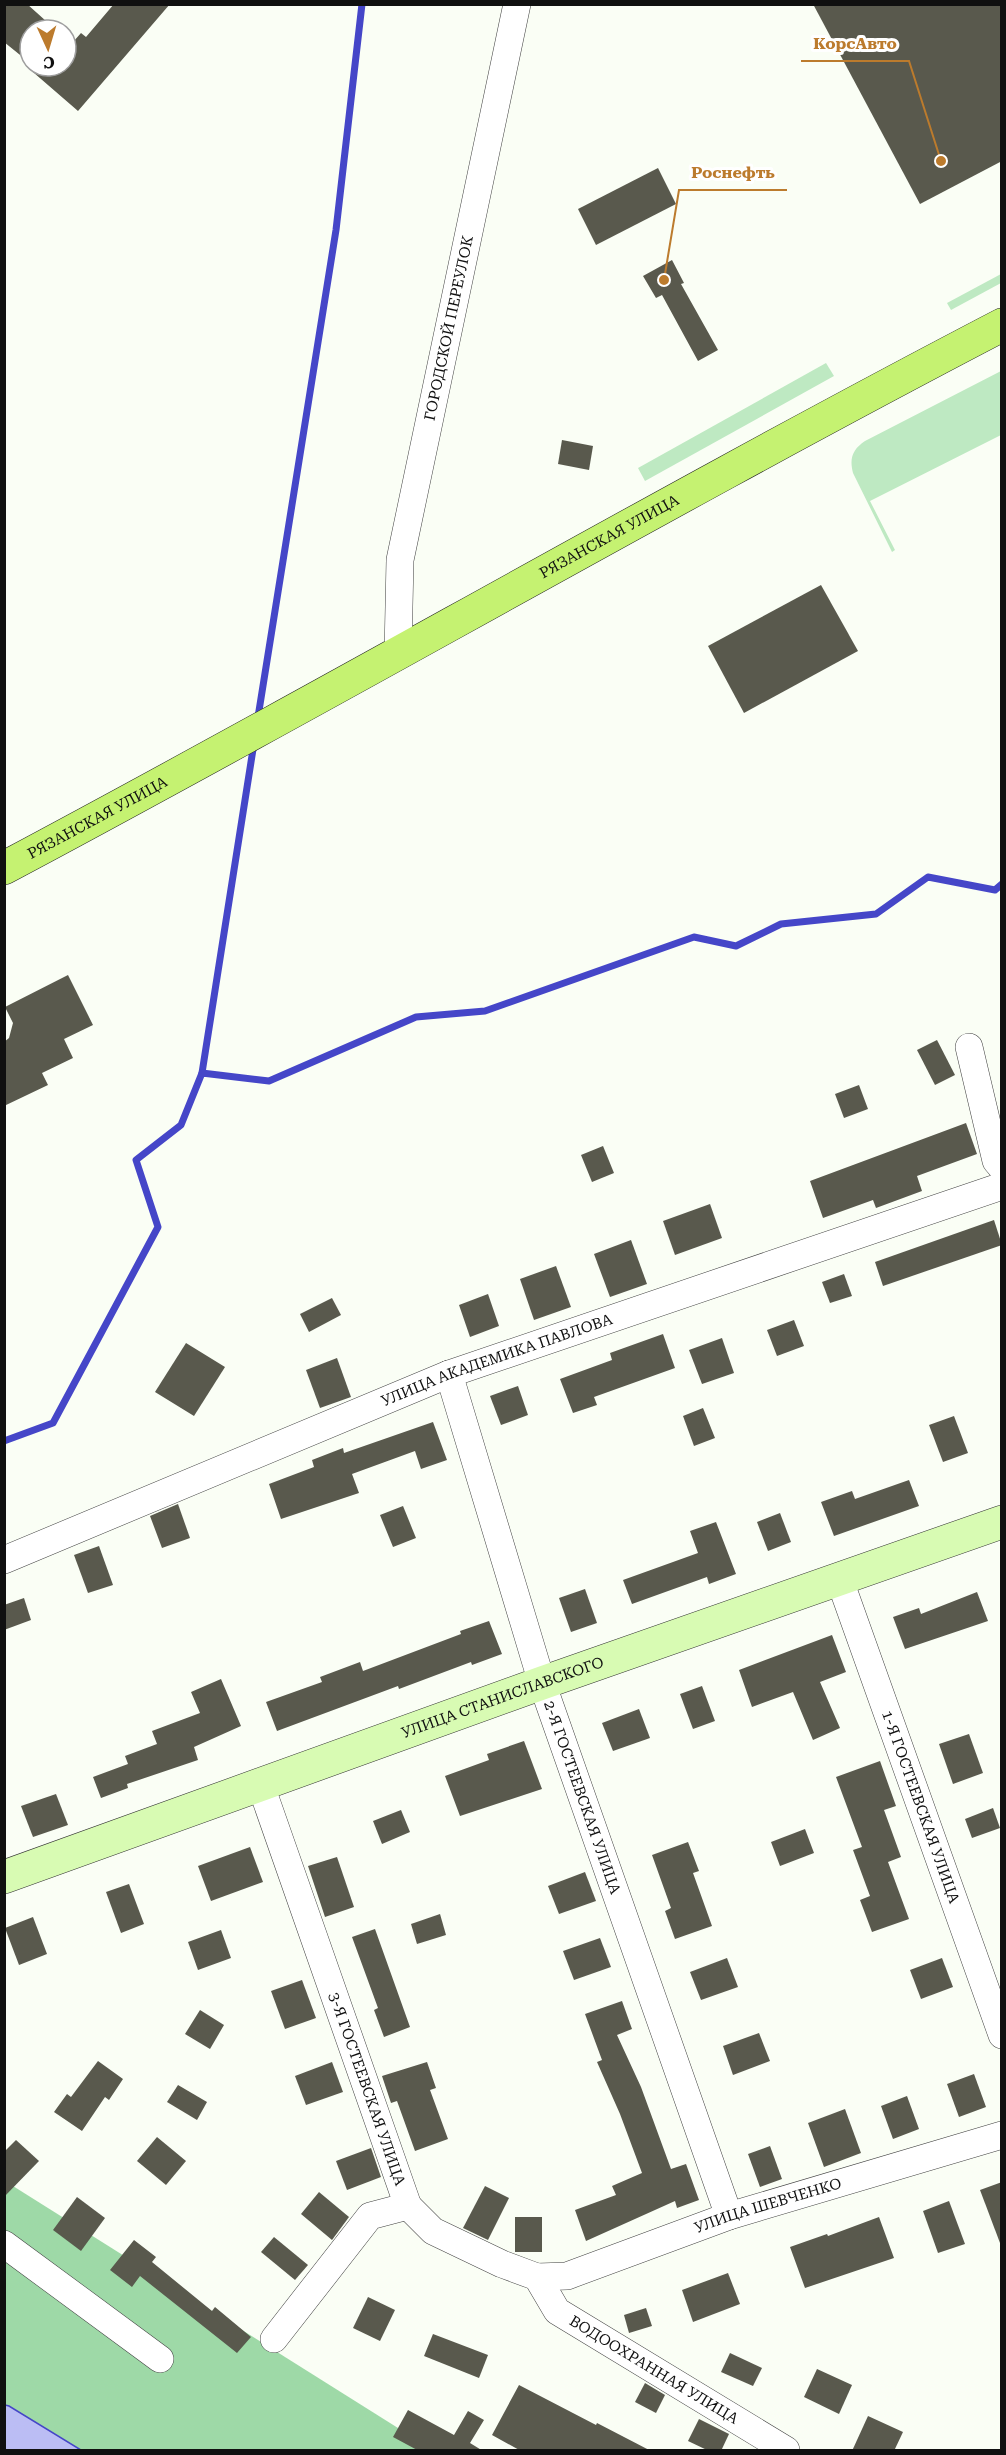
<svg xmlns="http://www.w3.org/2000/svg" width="1006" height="2455" viewBox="0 0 1006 2455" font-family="'Roboto Serif',serif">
  <rect width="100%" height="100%" fill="#fafef5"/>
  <g fill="#bee9c2">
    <path d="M1001,274V283L951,310L947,303Z"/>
    <path d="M826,363L834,376L645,481L638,468Z"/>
    <path d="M1001,371V435L870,501L895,550L892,552L853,473C849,458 853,449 865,441Z"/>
  </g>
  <path fill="#9ed9a7" d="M5,2181L433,2450H5Z"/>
  <path fill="#bbbdf4" stroke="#4546c8" stroke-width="1.5" d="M5,2405L9,2406L81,2450H5Z"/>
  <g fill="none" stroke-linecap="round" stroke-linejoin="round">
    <g stroke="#4546c8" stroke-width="7">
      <path d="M258,717L336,230L362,4"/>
      <path d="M202,1073L254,743"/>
      <path d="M4,1441L53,1423L158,1227L136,1160L181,1125L202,1073L269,1081L416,1017L485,1011L694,937L736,946L781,924L876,914L928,877L995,890L1002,884"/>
    </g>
  </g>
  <g fill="#59594d">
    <path d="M4,4H27L56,30H30V63L4,42Z"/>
    <path d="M114,4H170L78,111L26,66H66V50L81,33L86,37Z"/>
    <path d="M813,4H1002V161L920,204Z"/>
    <path d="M658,168L676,204L596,245L578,209Z"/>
    <path d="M672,260L684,283L681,284L718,350L698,361L662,295L656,298L643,276Z"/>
    <path d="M562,440L593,446L589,470L558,464Z"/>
    <path d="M821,585L858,651L744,713L708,646Z"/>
    <path d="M68,975L93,1025L64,1039L73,1058L42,1073L48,1085L4,1106V1042L9,1038L13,1023L5,1007Z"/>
    <path d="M937,1040L955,1075L935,1085L917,1050Z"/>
    <path d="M859,1085L868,1109L844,1118L835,1094Z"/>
    <path d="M966,1123L977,1154L917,1176L922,1191L876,1208L873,1200L823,1218L810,1181Z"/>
    <path d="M603,1146L614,1173L592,1182L581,1155Z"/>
    <path d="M710,1204L722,1238L675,1255L663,1221Z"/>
    <path d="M994,1220L1002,1245L883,1286L875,1262Z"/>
    <path d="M631,1240L647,1284L610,1297L594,1254Z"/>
    <path d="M556,1266L571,1307L534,1320L520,1279Z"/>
    <path d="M844,1274L852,1296L830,1303L822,1282Z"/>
    <path d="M488,1294L499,1326L470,1337L459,1305Z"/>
    <path d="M332,1298L341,1315L309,1332L300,1314Z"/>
    <path d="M794,1320L804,1346L777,1356L767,1330Z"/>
    <path d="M663,1334L675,1368L594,1397L597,1405L573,1413L560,1379L612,1360L610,1353Z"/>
    <path d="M722,1338L734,1373L702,1384L689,1350Z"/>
    <path d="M186,1343L225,1367L194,1416L155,1392Z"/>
    <path d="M337,1358L351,1397L320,1408L306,1370Z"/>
    <path d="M518,1386L528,1415L501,1425L490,1396Z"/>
    <path d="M703,1408L715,1438L694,1446L683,1416Z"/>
    <path d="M954,1416L968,1453L943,1462L929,1425Z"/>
    <path d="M433,1422L447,1460L421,1469L415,1451L352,1474L359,1493L281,1519L269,1484L314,1467L312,1460L343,1448L344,1453Z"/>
    <path d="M909,1480L919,1506L834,1536L821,1502L852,1491L855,1499Z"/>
    <path d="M178,1504L190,1538L162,1548L150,1516Z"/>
    <path d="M403,1506L416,1538L393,1547L380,1515Z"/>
    <path d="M780,1513L791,1542L768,1551L757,1522Z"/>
    <path d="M716,1522L736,1574L709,1584L707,1577L632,1604L623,1580L698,1553L690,1531Z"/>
    <path d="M99,1546L113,1585L88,1593L74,1555Z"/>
    <path d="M585,1589L597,1623L571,1632L559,1598Z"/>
    <path d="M977,1592L988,1621L905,1649L893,1617L919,1608L921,1614Z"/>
    <path d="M24,1598L31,1620L4,1630V1605Z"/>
    <path d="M489,1621L502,1654L472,1665L471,1662L399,1689L398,1686L277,1731L266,1702L322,1682L320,1677L360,1662L363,1671L461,1634L460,1631Z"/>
    <path d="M832,1635L846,1672L820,1682L840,1728L813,1740L793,1692L752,1707L739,1670Z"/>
    <path d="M221,1679L241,1726L194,1747L198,1760L127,1784L128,1788L101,1798L93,1777L128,1764L125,1756L157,1744L152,1731L200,1713L191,1692Z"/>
    <path d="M702,1686L715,1721L693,1729L680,1694Z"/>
    <path d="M639,1709L650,1738L613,1751L602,1723Z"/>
    <path d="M969,1734L983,1773L953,1784L939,1744Z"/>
    <path d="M524,1741L542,1789L460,1816L445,1776L489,1760L487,1754Z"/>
    <path d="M880,1761L896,1806L884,1810L901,1857L888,1862L909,1919L872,1932L860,1900L870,1896L853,1850L862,1847L836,1777Z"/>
    <path d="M56,1794L68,1825L33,1837L21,1806Z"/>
    <path d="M993,1808L1000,1828L972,1838L965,1819Z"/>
    <path d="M401,1810L410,1832L382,1844L373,1821Z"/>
    <path d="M805,1829L814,1853L780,1866L771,1842Z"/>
    <path d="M688,1842L699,1871L693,1873L712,1926L675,1939L665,1911L671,1908L652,1855Z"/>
    <path d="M250,1847L263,1882L211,1901L198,1866Z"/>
    <path d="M337,1857L354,1907L325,1917L308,1866Z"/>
    <path d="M585,1872L596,1901L559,1914L548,1886Z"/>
    <path d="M129,1884L144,1924L121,1933L106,1892Z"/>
    <path d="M440,1914L446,1935L417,1944L411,1924Z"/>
    <path d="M33,1917L47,1954L19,1965L5,1928Z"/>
    <path d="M375,1929L410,2027L384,2037L374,2010L378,2008L352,1937Z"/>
    <path d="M221,1930L231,1958L198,1970L188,1942Z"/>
    <path d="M600,1938L611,1967L574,1980L563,1951Z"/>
    <path d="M727,1958L738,1987L701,2000L690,1972Z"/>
    <path d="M942,1958L953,1987L921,1999L910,1970Z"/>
    <path d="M302,1980L316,2018L285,2029L271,1991Z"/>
    <path d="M622,2001L632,2029L617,2035L641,2087L671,2169L686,2164L699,2200L677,2208L675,2201L586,2241L575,2210L616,2195L612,2186L642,2173L620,2114L597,2062L602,2060L585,2014Z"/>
    <path d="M200,2010L224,2025L210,2049L185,2034Z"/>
    <path d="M759,2033L770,2061L733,2075L723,2046Z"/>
    <path d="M98,2061L123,2079L109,2100L105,2097L82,2131L54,2112L67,2094L71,2097Z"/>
    <path d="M332,2062L343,2092L306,2105L295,2076Z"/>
    <path d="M427,2062L436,2088L430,2090L448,2139L415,2151L397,2101L391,2103L382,2076Z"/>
    <path d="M974,2074L986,2107L959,2117L947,2084Z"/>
    <path d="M178,2085L207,2102L197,2120L167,2102Z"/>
    <path d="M907,2096L919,2129L893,2139L881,2106Z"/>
    <path d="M845,2109L861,2153L824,2167L808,2123Z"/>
    <path d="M157,2137L186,2161L166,2185L137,2161Z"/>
    <path d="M16,2140L39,2161L4,2197V2152Z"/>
    <path d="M770,2146L782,2179L760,2187L748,2154Z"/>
    <path d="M371,2148L381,2177L347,2190L336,2161Z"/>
    <path d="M1002,2182V2243H1000L980,2190Z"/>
    <path d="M485,2186L509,2198L488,2240L463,2228Z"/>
    <path d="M319,2192L349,2217L332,2240L301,2214Z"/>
    <path d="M77,2197L105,2218L81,2251L53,2230Z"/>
    <path d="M949,2201L965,2244L938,2253L923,2211Z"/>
    <rect x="515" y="2217" width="27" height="35"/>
    <path d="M879,2217L894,2258L805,2288L790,2247L827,2234L828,2236Z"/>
    <path d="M274,2237L308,2265L295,2280L261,2252Z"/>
    <path d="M134,2240L156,2257L152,2262L212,2311L215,2307L251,2337L237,2353L140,2276L132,2287L110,2270Z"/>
    <path d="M728,2273L740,2304L693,2322L682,2290Z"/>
    <path d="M368,2297L395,2310L380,2341L353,2328Z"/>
    <path d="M646,2308L652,2326L629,2333L624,2315Z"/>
    <path d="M433,2334L488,2355L479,2378L424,2356Z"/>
    <path d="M730,2353L762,2368L753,2386L721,2372Z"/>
    <path d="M817,2369L852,2385L839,2414L804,2397Z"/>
    <path d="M645,2383L665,2395L656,2413L635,2402Z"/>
    <path d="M519,2385L596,2425L597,2423L651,2451H521L492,2435Z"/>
    <path d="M408,2410L454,2435L468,2411L484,2420L470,2443L483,2451H419L393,2437Z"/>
    <path d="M868,2416L903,2432L894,2451H852Z"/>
    <path d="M699,2419L729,2434L721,2451H709L688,2441Z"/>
  </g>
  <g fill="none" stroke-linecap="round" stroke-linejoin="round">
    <g stroke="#434343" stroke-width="28">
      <g id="street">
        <path id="s1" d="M398,653L400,560L517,4"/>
        <path d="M969,1047L996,1161L1002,1168"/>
        <path id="s2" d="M449,1374L542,1683L729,2216"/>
        <path id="s3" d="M4,1560L449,1374L1002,1186"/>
        <path id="s4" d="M839,1578L1002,2035"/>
        <path id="s5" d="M261,1786L408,2206L370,2216L274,2339"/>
        <path id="s6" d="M408,2206L433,2231L502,2264L537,2277L557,2311L786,2450"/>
        <path d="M4,2244L160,2359"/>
        <path id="s7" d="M537,2277L567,2276L729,2216L1002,2135"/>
      </g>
    </g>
    <g stroke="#323232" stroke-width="34">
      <g id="secondary">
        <path id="s8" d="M4,1877L542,1683L1002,1522"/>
      </g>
    </g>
    <g stroke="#212121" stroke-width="34">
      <g id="primary">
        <path id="s9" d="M4,868C339,690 666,500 1002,325"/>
      </g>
    </g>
    <use href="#street" stroke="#fff" stroke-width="27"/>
    <use href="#secondary" stroke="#d8fbb3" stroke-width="33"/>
    <use href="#primary" stroke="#c5f271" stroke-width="33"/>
  </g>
  <g text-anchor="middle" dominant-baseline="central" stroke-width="6" stroke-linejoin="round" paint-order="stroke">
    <g font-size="15" fill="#101010" stroke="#fff">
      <text stroke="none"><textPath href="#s1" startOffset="330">ГОРОДСКОЙ ПЕРЕУЛОК</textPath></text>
      <text stroke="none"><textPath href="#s9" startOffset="690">РЯЗАНСКАЯ УЛИЦА</textPath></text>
      <text stroke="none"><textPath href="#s9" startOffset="106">РЯЗАНСКАЯ УЛИЦА</textPath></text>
      <text stroke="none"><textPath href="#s3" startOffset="532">УЛИЦА АКАДЕМИКА ПАВЛОВА</textPath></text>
      <text stroke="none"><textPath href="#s8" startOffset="530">УЛИЦА СТАНИСЛАВСКОГО</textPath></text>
      <text stroke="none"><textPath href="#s2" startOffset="444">2-Я ГОСТЕЕВСКАЯ УЛИЦА</textPath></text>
      <text stroke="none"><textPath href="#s4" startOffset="243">1-Я ГОСТЕЕВСКАЯ УЛИЦА</textPath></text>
      <text stroke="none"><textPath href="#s5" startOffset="321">3-Я ГОСТЕЕВСКАЯ УЛИЦА</textPath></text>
      <text stroke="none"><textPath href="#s7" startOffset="243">УЛИЦА ШЕВЧЕНКО</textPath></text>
      <text stroke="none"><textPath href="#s6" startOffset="302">ВОДООХРАННАЯ УЛИЦА</textPath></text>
    </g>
  </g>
  <path fill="none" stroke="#bc7b2d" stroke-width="2" d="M941 161L909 61H801M664 280L679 190H787"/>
  <g fill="#bc7b2d" stroke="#fff" stroke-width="2">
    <circle cx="941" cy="161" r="6"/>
    <circle cx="664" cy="280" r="6"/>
  </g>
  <g font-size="16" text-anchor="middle" font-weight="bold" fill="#bc7b2d" stroke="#fff" stroke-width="6" stroke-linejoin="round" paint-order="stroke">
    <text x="855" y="49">КорсАвто</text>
    <text x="733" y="178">Роснефть</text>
  </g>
  <rect width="1006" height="2455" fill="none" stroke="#101010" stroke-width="12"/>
  <g transform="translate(48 48) rotate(176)"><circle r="28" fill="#ffffff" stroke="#9f9f9f" stroke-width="1.5"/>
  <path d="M0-4.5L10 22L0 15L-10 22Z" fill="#bc7b2d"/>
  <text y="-9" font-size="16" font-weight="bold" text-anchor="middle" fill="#101010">С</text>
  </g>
</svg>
